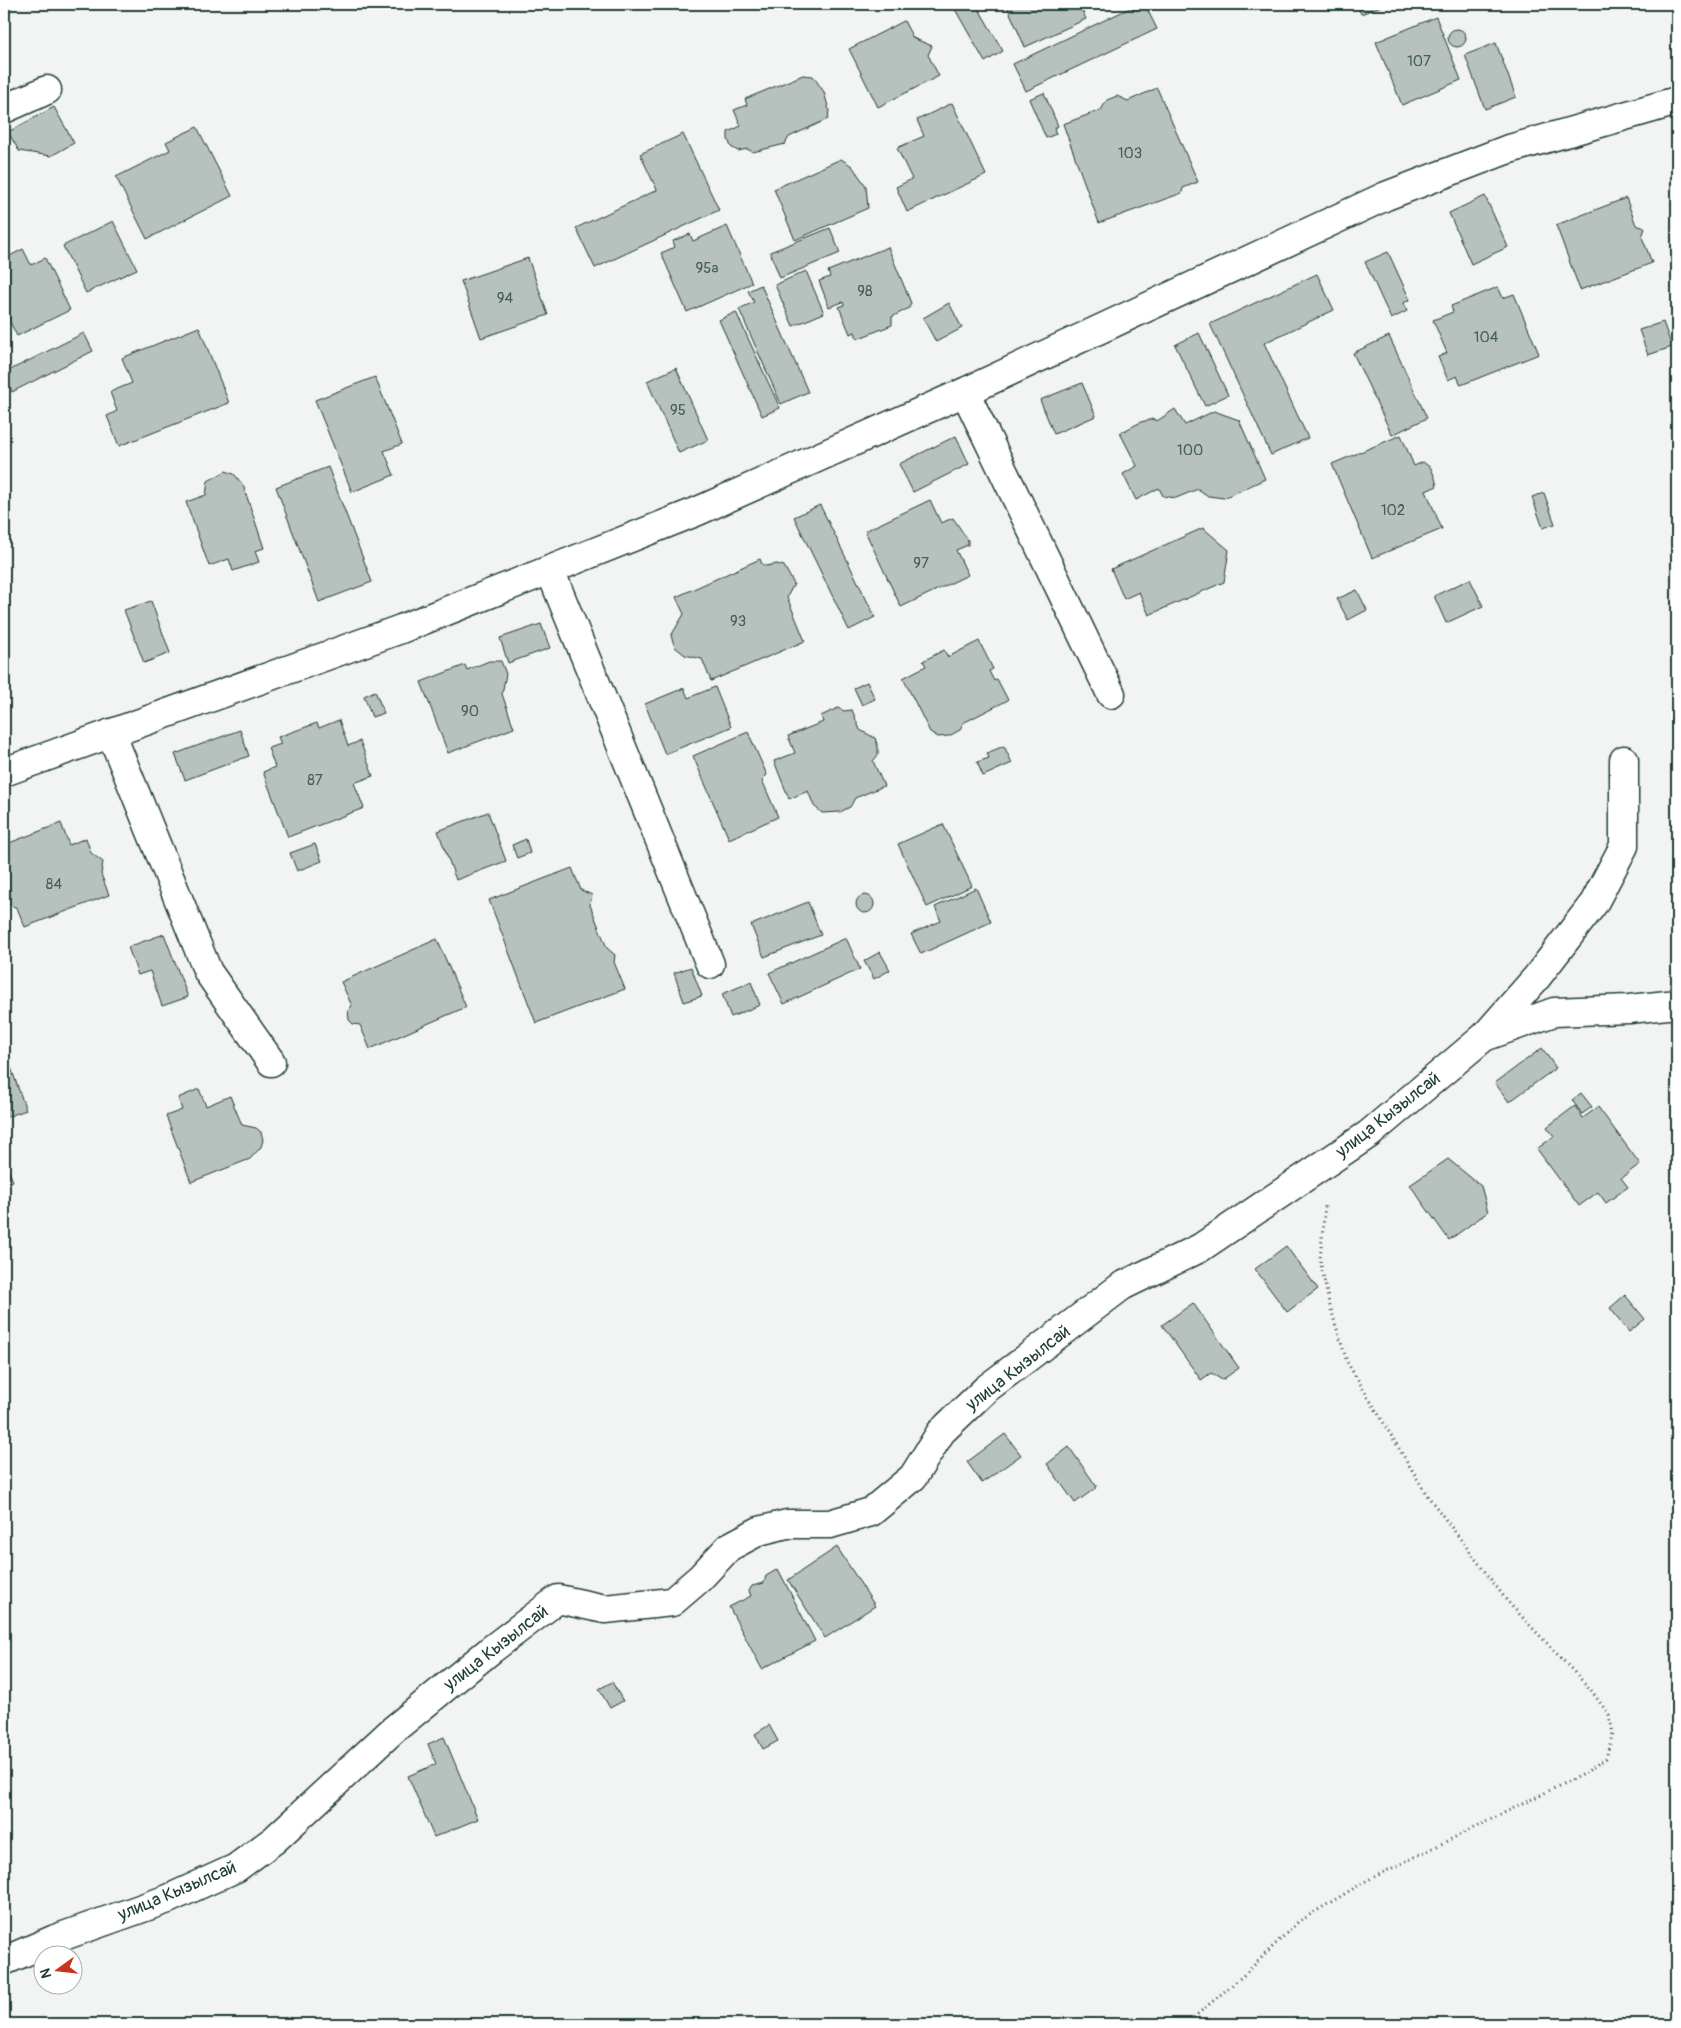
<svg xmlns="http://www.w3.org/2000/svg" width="1681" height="2028" viewBox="0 0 1681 2028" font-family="Pangolin,sans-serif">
  <rect width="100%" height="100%" fill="#f2f3f3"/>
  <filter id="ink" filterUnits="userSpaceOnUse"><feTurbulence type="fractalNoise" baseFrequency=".02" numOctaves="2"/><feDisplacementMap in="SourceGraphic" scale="10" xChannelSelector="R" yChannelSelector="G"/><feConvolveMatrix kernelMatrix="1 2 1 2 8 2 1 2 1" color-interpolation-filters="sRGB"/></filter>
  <g filter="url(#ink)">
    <g fill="#b7c1bd" stroke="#1f3d34">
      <path d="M952,4H976L1003,51L985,62Z"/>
      <path d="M1006,4H1079L1086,19L1025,47Z"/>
      <path d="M1357,4H1386L1361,14Z"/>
      <path d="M1145,5L1157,29L1026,91L1013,64L1132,7L1133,11Z"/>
      <path d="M1436,17L1461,80L1402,105L1376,42Z"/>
      <path d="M904,21L913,38L932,46L928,55L939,76L878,107L849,49Z"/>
      <circle cx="1457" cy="38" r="9"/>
      <path d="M1496,43L1516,97L1485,109L1465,55Z"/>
      <path d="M803,75L813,76L824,92L829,110L828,119L789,137L785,144L753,152L747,149L738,151L731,147L728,139V132L741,126L734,110L747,105L745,99Z"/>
      <path d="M1157,88L1198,182L1183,188L1182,193L1099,223L1063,124L1101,110L1107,100L1117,96L1128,101Z"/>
      <path d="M1044,93L1058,126L1054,128L1056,134L1046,138L1029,99Z"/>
      <path d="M952,103L986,175L907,212L896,187L912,179L897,148L924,136L917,120Z"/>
      <path d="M54,107L74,143L51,156L19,151L8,132Z"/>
      <path d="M197,127L232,196L147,239L116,177L170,150L166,142Z"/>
      <path d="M683,134L719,210L595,268L576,228L657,190L640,154Z"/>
      <path d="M841,159L852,166L866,186L868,208L795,240L774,189Z"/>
      <path d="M1485,196L1508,247L1471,264L1449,213Z"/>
      <path d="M1626,198L1636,225L1645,228L1642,237L1652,263L1580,290L1556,225Z"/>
      <path d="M113,221L137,269L86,293L63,246Z"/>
      <path d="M727,226L752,283L687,312L661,253L675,247L673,241L690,234L693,241Z"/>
      <path d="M830,228L840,253L780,278L770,252Z"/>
      <path d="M888,247L911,303L909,308L892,317V325L857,339L855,332L850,334L839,307L844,305L843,302L829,307L819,281L830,277L828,271Z"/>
      <path d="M23,249L31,265L45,258L70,310L17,336L4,310V259Z"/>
      <path d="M1388,252L1410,300L1403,303L1407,311L1391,319L1365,262Z"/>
      <path d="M528,258L548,315L481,338L461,281Z"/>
      <path d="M806,271L824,313L793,326L775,285Z"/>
      <path d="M1317,274L1334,310L1264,343L1308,438L1271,455L1210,324Z"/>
      <path d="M761,285L808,392L781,404L739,309L754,302L748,291Z"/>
      <path d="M1498,287L1503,298L1514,294L1539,354L1461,385L1457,376L1448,380L1438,357L1447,353L1433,320L1453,312L1451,306Z"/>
      <path d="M949,303L962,328L936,342L923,318Z"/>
      <path d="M736,312L780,408L762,416L719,320Z"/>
      <path d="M1663,322L1672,347L1648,355L1639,330Z"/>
      <path d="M199,327L229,403L119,446L107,416L117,411L110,392L132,383L122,358Z"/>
      <path d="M84,333L93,351L12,392L4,373Z"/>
      <path d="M1199,333L1228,395L1205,406L1175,345Z"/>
      <path d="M1389,336L1427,418L1392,435L1353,353Z"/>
      <path d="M676,368L708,440L679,453L647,381Z"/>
      <path d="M375,377L402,444L384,451L394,475L352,492L315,400Z"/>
      <path d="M1082,383L1096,416L1054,434L1040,400Z"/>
      <path d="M1175,409L1185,425L1214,411L1239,420L1265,479L1224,498L1208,496L1198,489L1176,498L1163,496L1159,488L1136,500L1123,474L1137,466L1120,433L1141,422L1153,419L1157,421Z"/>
      <path d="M1401,435L1414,466L1423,462L1431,468L1435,478L1437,486L1426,491L1442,529L1372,558L1332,464Z"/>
      <path d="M956,436L969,464L913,492L899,464Z"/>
      <path d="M328,467L372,582L319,602L276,487Z"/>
      <path d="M226,471L234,474L243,485L264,548L255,551L259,562L233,571L229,559L209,566L186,502L206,495L208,481Z"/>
      <path d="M1544,493L1555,524L1543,528L1532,497Z"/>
      <path d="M930,500L941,523L953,518L968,540V545L956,550L968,575L901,607L865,531Z"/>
      <path d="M820,505L875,617L849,630L794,517Z"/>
      <path d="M1203,528L1229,550L1224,582L1149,615L1139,592L1124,599L1111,569Z"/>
      <path d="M760,559L762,564L766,566L777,564L784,566L794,584L787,597L805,641L711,681L702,659L685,655L675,647L671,636L684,614L676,597Z"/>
      <path d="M1470,579L1483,606L1446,623L1434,596Z"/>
      <path d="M1357,590L1367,610L1348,620L1337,599Z"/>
      <path d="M151,601L170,653L144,663L124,610Z"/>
      <path d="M541,624L550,648L508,663L500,638Z"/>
      <path d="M979,641L993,669L989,671L994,681L997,679L1008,700L963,723L960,730L949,736L938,737L930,732L903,678L926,666L923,661L944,650L948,657Z"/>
      <path d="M489,661H501L506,674L502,694L514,728L448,753L421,682L465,665L467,670Z"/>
      <path d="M867,682L875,699L862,705L854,688Z"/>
      <path d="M715,687L731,727L665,754L645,704L684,688L688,698Z"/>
      <path d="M375,691L384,713L372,717L364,696Z"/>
      <path d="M838,708L844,711L852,710L860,730L875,738L878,747V755L873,761L884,786L855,798L850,807L840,812L822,813L814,806L808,791L789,799L774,761L795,753L788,736L823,722L821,716Z"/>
      <path d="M339,720L348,746L360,741L373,776L354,783L364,808L288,837L263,772L275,767L268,748L281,744L278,737L317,723L319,728Z"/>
      <path d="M240,730L249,756L185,780L175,754Z"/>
      <path d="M748,732L767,775L762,780L778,817L729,839L693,756Z"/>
      <path d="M1004,746L1012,763L983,776L977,762L989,758L987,753Z"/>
      <path d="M488,812L506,861L456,880L438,831Z"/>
      <path d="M61,823L69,845L86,838L91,853L103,862L101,874L109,895L25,927L17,908L4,902V845Z"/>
      <path d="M943,824L972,886L927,907L898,844Z"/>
      <path d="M526,839L530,853L517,858L512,845Z"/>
      <path d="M315,844L322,861L297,871L290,853Z"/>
      <path d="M572,868L581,890L592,895L590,905L607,948L615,955L614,962L625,989L536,1023L489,900Z"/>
      <path d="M976,888L991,922L921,954L911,934L941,921L935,907Z"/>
      <circle cx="865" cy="904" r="9"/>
      <path d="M808,902L821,935L764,957L751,925Z"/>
      <path d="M164,934L188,997L162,1006L150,971L138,975L128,947Z"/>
      <path d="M846,938L860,969L784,1004L769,973Z"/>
      <path d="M437,939L466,1007L370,1049L360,1025L353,1024L349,1020L348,1010L352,1006L341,982Z"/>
      <path d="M880,952L890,970L874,979L864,961Z"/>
      <path d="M691,967L702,996L684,1002L674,973Z"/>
      <path d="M751,982L760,1005L731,1017L722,994Z"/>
      <path d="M4,1048L26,1110L4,1118Z"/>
      <path d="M1542,1048L1556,1068L1509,1102L1495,1083Z"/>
      <path d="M199,1089L206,1106L230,1096L242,1125L256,1128L261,1132L263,1140L261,1147L250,1159L191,1182L166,1116L182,1110L178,1098Z"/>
      <path d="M1581,1093L1592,1107L1582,1114L1572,1100Z"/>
      <path d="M1575,1106L1583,1118L1598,1107L1640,1164L1621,1178L1628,1187L1606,1203L1598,1192L1579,1206L1537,1149L1554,1136L1547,1127Z"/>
      <path d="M1448,1159L1481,1186L1488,1212L1449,1240L1410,1185Z"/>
      <path d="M4,1160L13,1181L4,1185Z"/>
      <path d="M1286,1246L1318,1289L1287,1312L1255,1269Z"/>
      <path d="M1625,1295L1645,1319L1629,1332L1610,1308Z"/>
      <path d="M1193,1303L1239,1368L1222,1380L1211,1373L1201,1380L1162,1325Z"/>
      <path d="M1005,1434L1021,1455L982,1483L967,1462Z"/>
      <path d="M1069,1447L1097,1487L1075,1503L1047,1464Z"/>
      <path d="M837,1547L875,1606L825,1638L788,1580Z"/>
      <path d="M778,1569L815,1641L762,1669L729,1607L751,1596L749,1591L752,1586L764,1583L766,1576Z"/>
      <path d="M612,1682L623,1701L610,1708L599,1689Z"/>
      <path d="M769,1725L778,1741L763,1749L755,1734Z"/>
      <path d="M444,1737L478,1819L434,1837L408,1776L436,1764L428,1744Z"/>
    </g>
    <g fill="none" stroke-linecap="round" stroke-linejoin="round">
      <g stroke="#1f3d34" stroke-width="31">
        <g id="minor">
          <path d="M4,109L47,90"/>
          <path d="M965,392L1111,694"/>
          <path d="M550,570L710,964"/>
          <path d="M111,733L208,972L271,1062"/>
          <path d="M4,772L401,629L698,511L965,392L1386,196L1506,150L1677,101"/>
          <path d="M1486,1035L1537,977L1594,903L1624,846V760"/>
          <path d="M4,1961L55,1939L168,1899L236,1868L274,1840L393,1730L492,1649L558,1599L605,1609L672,1602L700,1578L729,1547L759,1531L787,1524H830L871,1512L913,1477L941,1432L986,1389L1122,1286L1200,1248L1369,1134L1484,1037L1554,1012L1629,1009L1677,1004"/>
        </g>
      </g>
      <path stroke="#1f3d34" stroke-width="3" stroke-dasharray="1 4" stroke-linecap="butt" d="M1186,2024L1245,1974L1298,1922L1366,1881L1585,1773L1606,1758L1613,1733L1609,1715L1591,1690L1508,1602L1427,1495L1347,1362L1329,1303L1320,1260L1325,1205"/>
      <use href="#minor" stroke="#fff" stroke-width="28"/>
    </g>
  </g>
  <g text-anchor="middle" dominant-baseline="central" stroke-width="4" stroke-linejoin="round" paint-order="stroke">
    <g font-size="15" fill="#455e56">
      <text x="1419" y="61">107</text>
      <text x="1130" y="153">103</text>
      <text x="707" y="268">95а</text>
      <text x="865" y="291">98</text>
      <text x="505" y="298">94</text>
      <text x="1486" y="337">104</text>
      <text x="678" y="410">95</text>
      <text x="1190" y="450">100</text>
      <text x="1393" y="510">102</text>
      <text x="921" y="563">97</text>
      <text x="738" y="621">93</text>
      <text x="470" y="711">90</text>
      <text x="315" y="780">87</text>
      <text x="54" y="884">84</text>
    </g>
    <g font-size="18" fill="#1f3d34" stroke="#fff">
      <text transform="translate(1388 1115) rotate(-38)">улица Кызылсай</text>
      <text transform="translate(1018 1368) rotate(-38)">улица Кызылсай</text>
      <text transform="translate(496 1648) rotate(-38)">улица Кызылсай</text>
      <text transform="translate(177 1891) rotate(-23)">улица Кызылсай</text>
    </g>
  </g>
  <rect width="1681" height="2028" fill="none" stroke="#fff" stroke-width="20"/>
  <rect x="10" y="10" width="1661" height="2008" fill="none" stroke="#1f3d34" stroke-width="2" filter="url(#ink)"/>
  <g transform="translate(58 1970) rotate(255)"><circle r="24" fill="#ffffff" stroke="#a5b1ae"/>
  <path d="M0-4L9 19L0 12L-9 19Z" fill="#c8321e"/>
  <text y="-8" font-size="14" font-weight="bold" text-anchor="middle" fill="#1f3d34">N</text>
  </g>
</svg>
